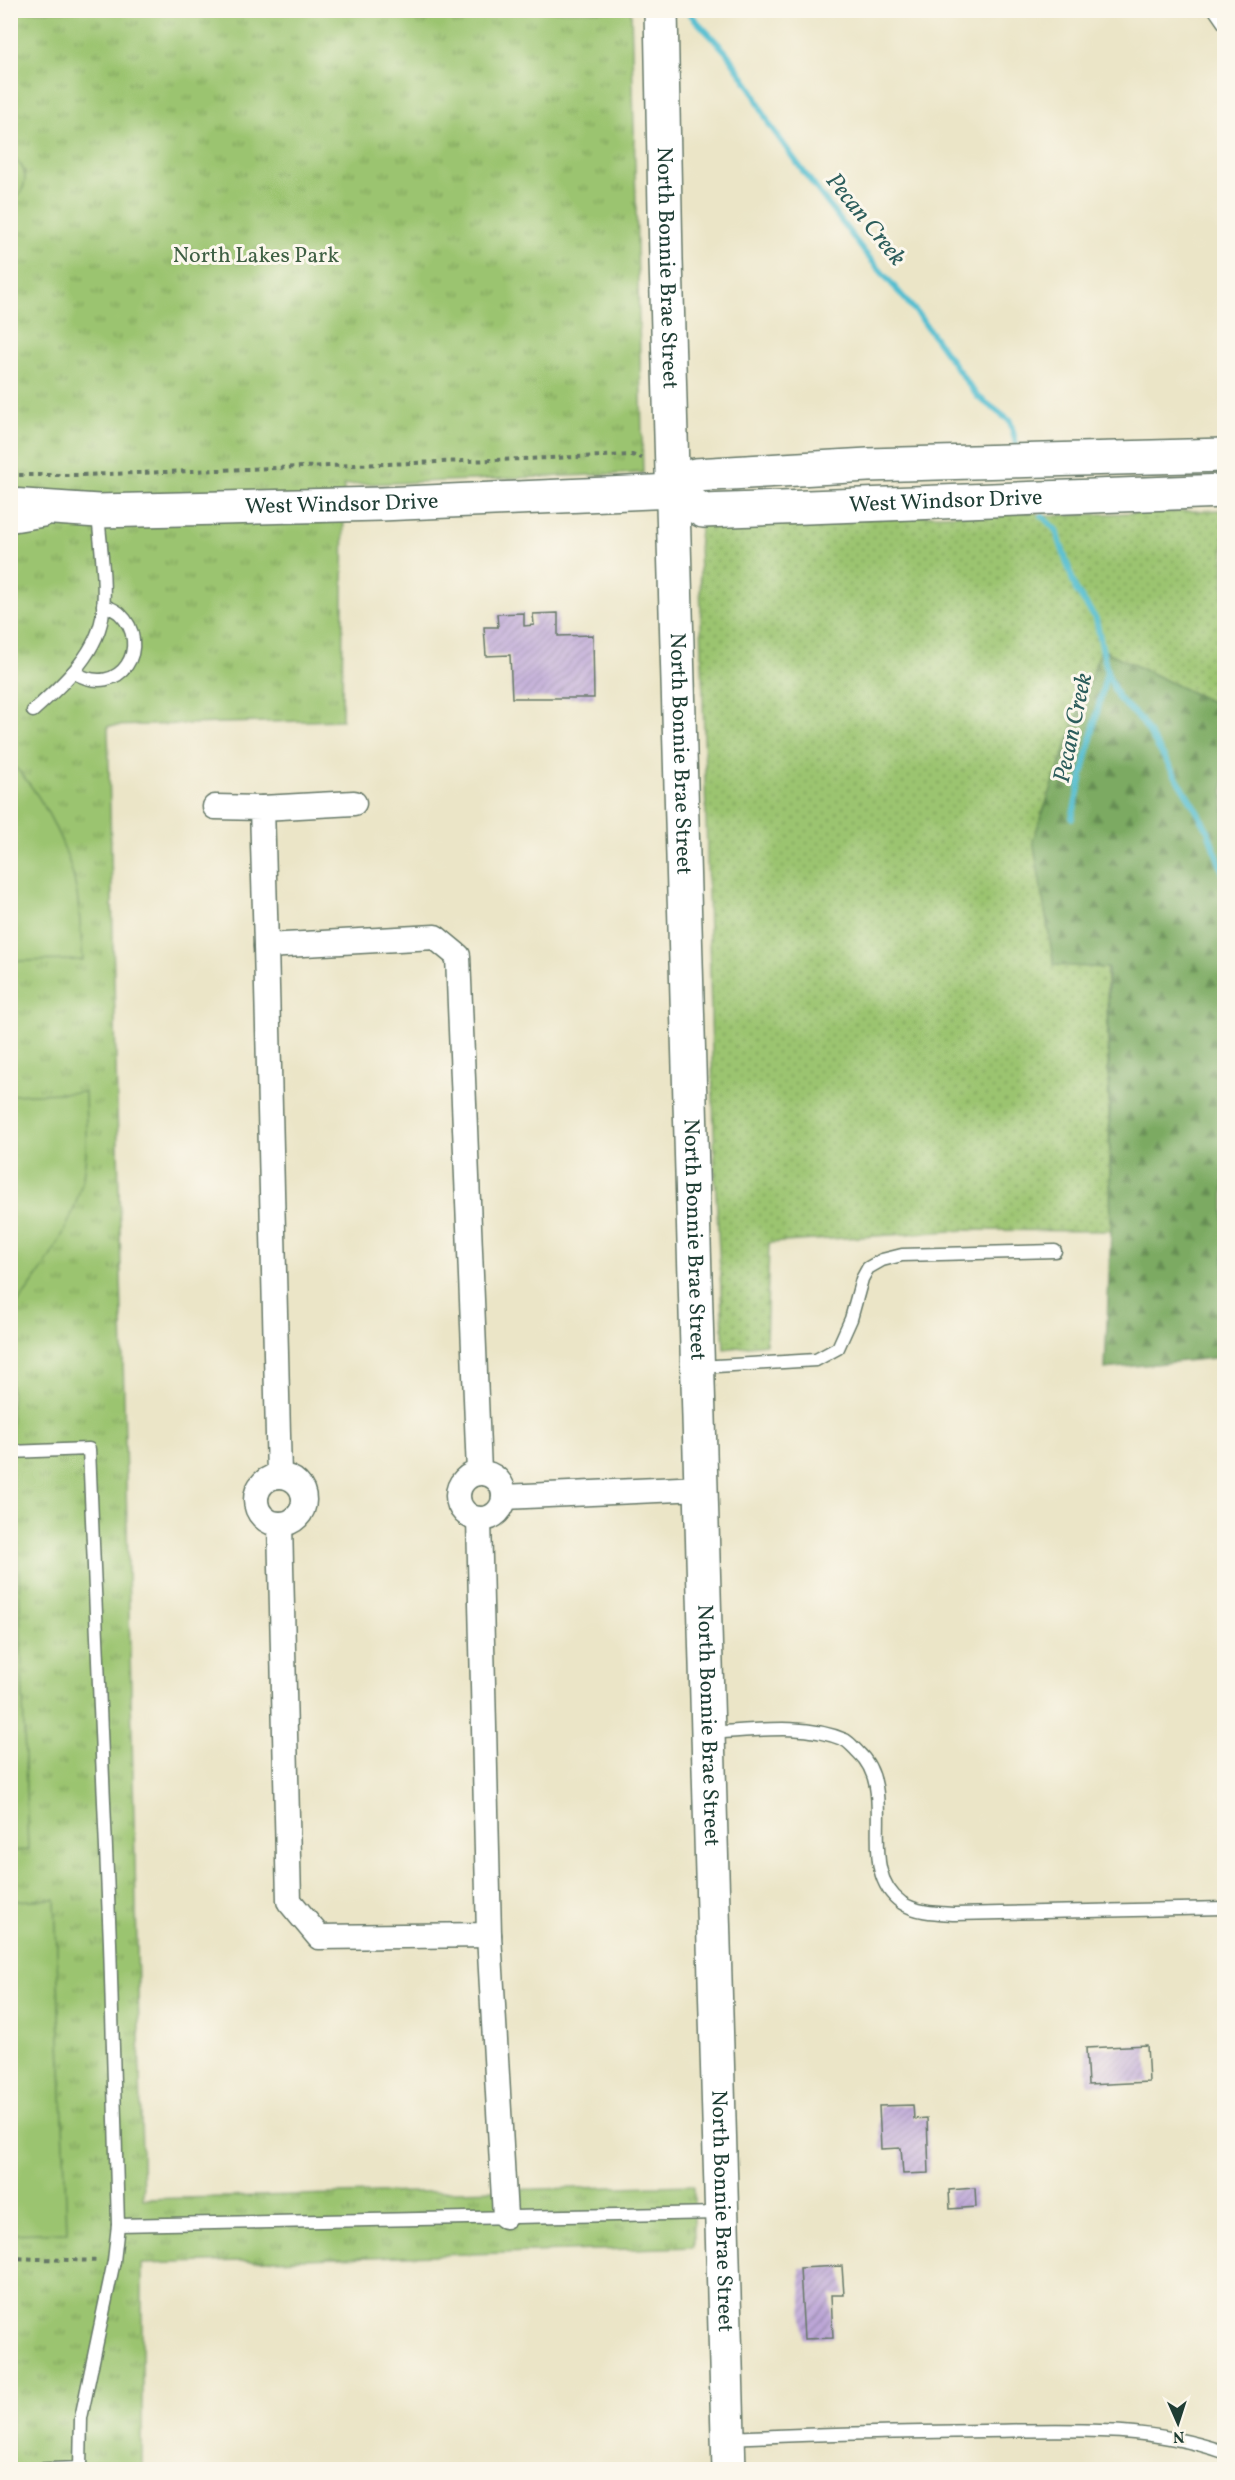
<svg xmlns="http://www.w3.org/2000/svg" width="1235" height="2480" viewBox="0 0 1235 2480" font-family="Vollkorn,serif">
  <defs>
    <pattern id="grass-dots" width="8" height="8" patternUnits="userSpaceOnUse" patternTransform="scale(1.5)"><rect width="8" height="8" fill="#9bc470"/><path d="M2 2h.1M6 6h.1" fill="none" stroke="#7ea05d" stroke-width="1.8" stroke-linecap="round"/></pattern>
    <pattern id="forest-firs" width="22" height="20" patternUnits="userSpaceOnUse" patternTransform="scale(1.5)"><rect width="22" height="20" fill="#7caa62"/><path d="M5 1l3.5 6h-7zM16 11l3.5 6h-7z" fill="#658c52"/></pattern>
    <pattern id="park-tufts" width="24" height="20" patternUnits="userSpaceOnUse" patternTransform="scale(1.5)"><rect width="24" height="20" fill="#9bc470"/><path d="M3 7l-1-3M5 7V3M7 7l1-3M15 17l-1-3M17 17v-4M19 17l1-3" fill="none" stroke="#7ea05d"/></pattern>
    <pattern id="building-hatch" width="6" height="6" patternUnits="userSpaceOnUse" patternTransform="scale(1.5)"><rect width="6" height="6" fill="#bca5d7"/><path d="M-1 1l2-2M0 6l6-6M5 7l2-2" fill="none" stroke="#9888af"/></pattern>
  </defs>
  <rect width="100%" height="100%" fill="#fbf7ec"/>
  <filter id="ink" filterUnits="userSpaceOnUse"><feTurbulence type="fractalNoise" baseFrequency=".0167" numOctaves="2"/><feDisplacementMap in="SourceGraphic" scale="12" xChannelSelector="R" yChannelSelector="G"/><feConvolveMatrix kernelMatrix="1 2 1 2 8 2 1 2 1" color-interpolation-filters="sRGB"/></filter>
  <filter id="wash" filterUnits="userSpaceOnUse"><feTurbulence type="fractalNoise" baseFrequency=".008" numOctaves="4" result="noise"/><feDisplacementMap in="SourceGraphic" scale="24" xChannelSelector="R" yChannelSelector="G"/><feGaussianBlur stdDeviation="1.35" result="paint"/><feColorMatrix in="noise" values="0 0 0 0 0 0 0 0 0 0 0 0 0 0 0 0 0 1.4 0 .05"/><feComposite in="paint" operator="in"/></filter>
  <g filter="url(#wash)">
    <rect width="100%" height="100%" fill="#ebe5c7"/>
    <path fill="url(#grass-dots)" stroke="#5d8052" stroke-width="1.5" d="M1224,510V708L1101,650L1111,1231L966,1230L769,1243L766,1344L724,1349L715,1173L699,538L701,523L1034,512L1042,516Z"/>
    <path fill="url(#forest-firs)" stroke="#4e744b" stroke-width="1.5" d="M1101,649L1224,708V1357L1105,1369L1111,1231L1108,968L1054,965L1033,840Z"/>
    <path fill="url(#park-tufts)" stroke="#5d8052" stroke-width="1.5" d="M11,11H631L643,473L344,485L342,720L108,726L143,2199L694,2185V2247L142,2264V2469L11,2470Z"/>
    <g fill="#9bc470" stroke="#5d8052" stroke-width="1.5">
      <path d="M11,157C30,167 29,190 11,201Z"/>
      <path d="M11,763C43,794 70,850 77,894C80,916 81,938 83,960L11,961Z"/>
      <path d="M85,1092C85,1111 87,1132 86,1152C82,1215 48,1265 11,1312V1095Z"/>
      <path d="M10,1516H17L28,1850L11,1851Z"/>
      <path d="M55,1899L67,2232L11,2234V1901Z"/>
    </g>
    <g fill="none" stroke-linecap="round" stroke-linejoin="round">
      <g stroke="#53bed0" stroke-width="6">
        <path d="M690,14L726,52L751,88L769,124L797,163L866,254L917,313L977,396L1010,421L1016,443"/>
        <path d="M1042,516L1056,530L1076,590L1096,619L1107,671L1072,818"/>
        <path d="M1107,672L1118,698L1141,720L1191,801L1207,829L1224,875"/>
      </g>
    </g>
    <g id="blocks">
      <g fill="url(#building-hatch)">
        <path d="M524,613V626L534,625L533,614L558,613V636L593,635L594,698H512L510,655L486,656L484,627H498L497,614Z"/>
        <path d="M1147,2045L1149,2082L1088,2085L1086,2048Z"/>
        <path d="M913,2105L914,2119L927,2118L929,2173L903,2174L901,2148L881,2149L879,2106Z"/>
        <path d="M975,2188L976,2207L950,2209L949,2190Z"/>
        <path d="M842,2266L844,2295H831L833,2338L804,2339L800,2268Z"/>
      </g>
    </g>
  </g>
  <g filter="url(#ink)">
    <use href="#blocks" fill-opacity="0" stroke="#667867" stroke-width="1.5"/>
    <g fill="none" stroke-linecap="round" stroke-linejoin="round">
      <g stroke="#667867" stroke-width="15">
        <g id="lane">
          <path d="M1215,10L1224,23"/>
          <path d="M10,526L46,520"/>
          <path d="M73,672C122,701 152,644 120,614C115,609 109,608 103,605"/>
          <path d="M33,711C62,685 100,652 103,610C106,578 100,544 98,512"/>
          <path d="M699,1367L816,1360L838,1348L851,1319L862,1279L868,1268L882,1260L902,1255L1055,1251"/>
          <path d="M10,1452L89,1449L110,1943L118,2225L720,2213"/>
          <path d="M709,1733C752,1731 804,1722 845,1740C850,1743 854,1748 858,1752C901,1791 853,1868 902,1903C917,1913 938,1913 955,1914L1224,1908"/>
          <path d="M730,2438C815,2434 900,2432 985,2431C1067,2430 1146,2425 1224,2452"/>
          <path d="M25,2470L80,2468L81,2418L114,2261L118,2225"/>
        </g>
      </g>
      <g stroke="#667867" stroke-width="27">
        <g id="street">
          <path d="M215,807L262,808L266,946L435,937L458,956L479,1472"/>
          <path d="M262,808L354,803"/>
          <path d="M266,946L279,1476"/>
          <circle cx="481" cy="1496" r="23"/>
          <circle cx="280" cy="1500" r="24"/>
          <path d="M504,1497L701,1488"/>
          <path d="M280,1524L289,1901L319,1937L489,1935L479,1519"/>
          <path d="M489,1935L505,2216"/>
        </g>
      </g>
      <g stroke="#667867" stroke-width="36">
        <g id="secondary">
          <path id="s1" d="M661,10L666,260L729,2470"/>
          <path id="s2" d="M673,491L703,511L1224,491"/>
          <path id="s3" d="M10,505L98,511L381,504L673,491L695,475L868,465L1224,455"/>
        </g>
      </g>
      <g stroke="#667867" stroke-width="4" stroke-dasharray="4.5 4.5" stroke-linecap="butt">
        <path d="M10,475H82L632,455L642,458"/>
        <path d="M10,2258L100,2261"/>
      </g>
      <use href="#lane" stroke="#fff" stroke-width="12"/>
      <use href="#street" stroke="#fff" stroke-width="24"/>
      <use href="#secondary" stroke="#fff" stroke-width="33"/>
    </g>
  </g>
  <g text-anchor="middle" dominant-baseline="central" stroke-width="6" stroke-linejoin="round" paint-order="stroke">
    <g font-size="22" fill="#3e5f43" stroke="#fbf7ec">
      <text x="256" y="256">North Lakes Park</text>
    </g>
    <g font-size="22" fill="#1f3d34" stroke="#fbf7ec">
      <text stroke="none"><textPath href="#s1" startOffset="258">North Bonnie Brae Street</textPath></text>
      <text stroke="none"><textPath href="#s2" startOffset="279">West Windsor Drive</textPath></text>
      <text stroke="none"><textPath href="#s3" startOffset="332">West Windsor Drive</textPath></text>
      <text stroke="none"><textPath href="#s1" startOffset="744">North Bonnie Brae Street</textPath></text>
      <text stroke="none"><textPath href="#s1" startOffset="1230">North Bonnie Brae Street</textPath></text>
      <text stroke="none"><textPath href="#s1" startOffset="1716">North Bonnie Brae Street</textPath></text>
      <text stroke="none"><textPath href="#s1" startOffset="2202">North Bonnie Brae Street</textPath></text>
    </g>
    <g font-size="24" font-style="italic" fill="#2c5d5b" stroke="#fbf7ec">
      <text transform="translate(865 220) rotate(51)">Pecan Creek</text>
      <text transform="translate(1074 728) rotate(-78)">Pecan Creek</text>
    </g>
  </g>
  <rect width="1235" height="2480" fill="none" stroke="#fbf7ec" stroke-width="36"/>
  <g transform="translate(1178 2423) rotate(177)" stroke="#fbf7ec" stroke-width="4.5" paint-order="stroke">
  <path d="M0-4.5L10 22L0 15L-10 22Z" fill="#1f3d34"/>
  <text y="-9" font-size="16" font-weight="bold" text-anchor="middle" fill="#1f3d34">N</text>
  </g>
</svg>
